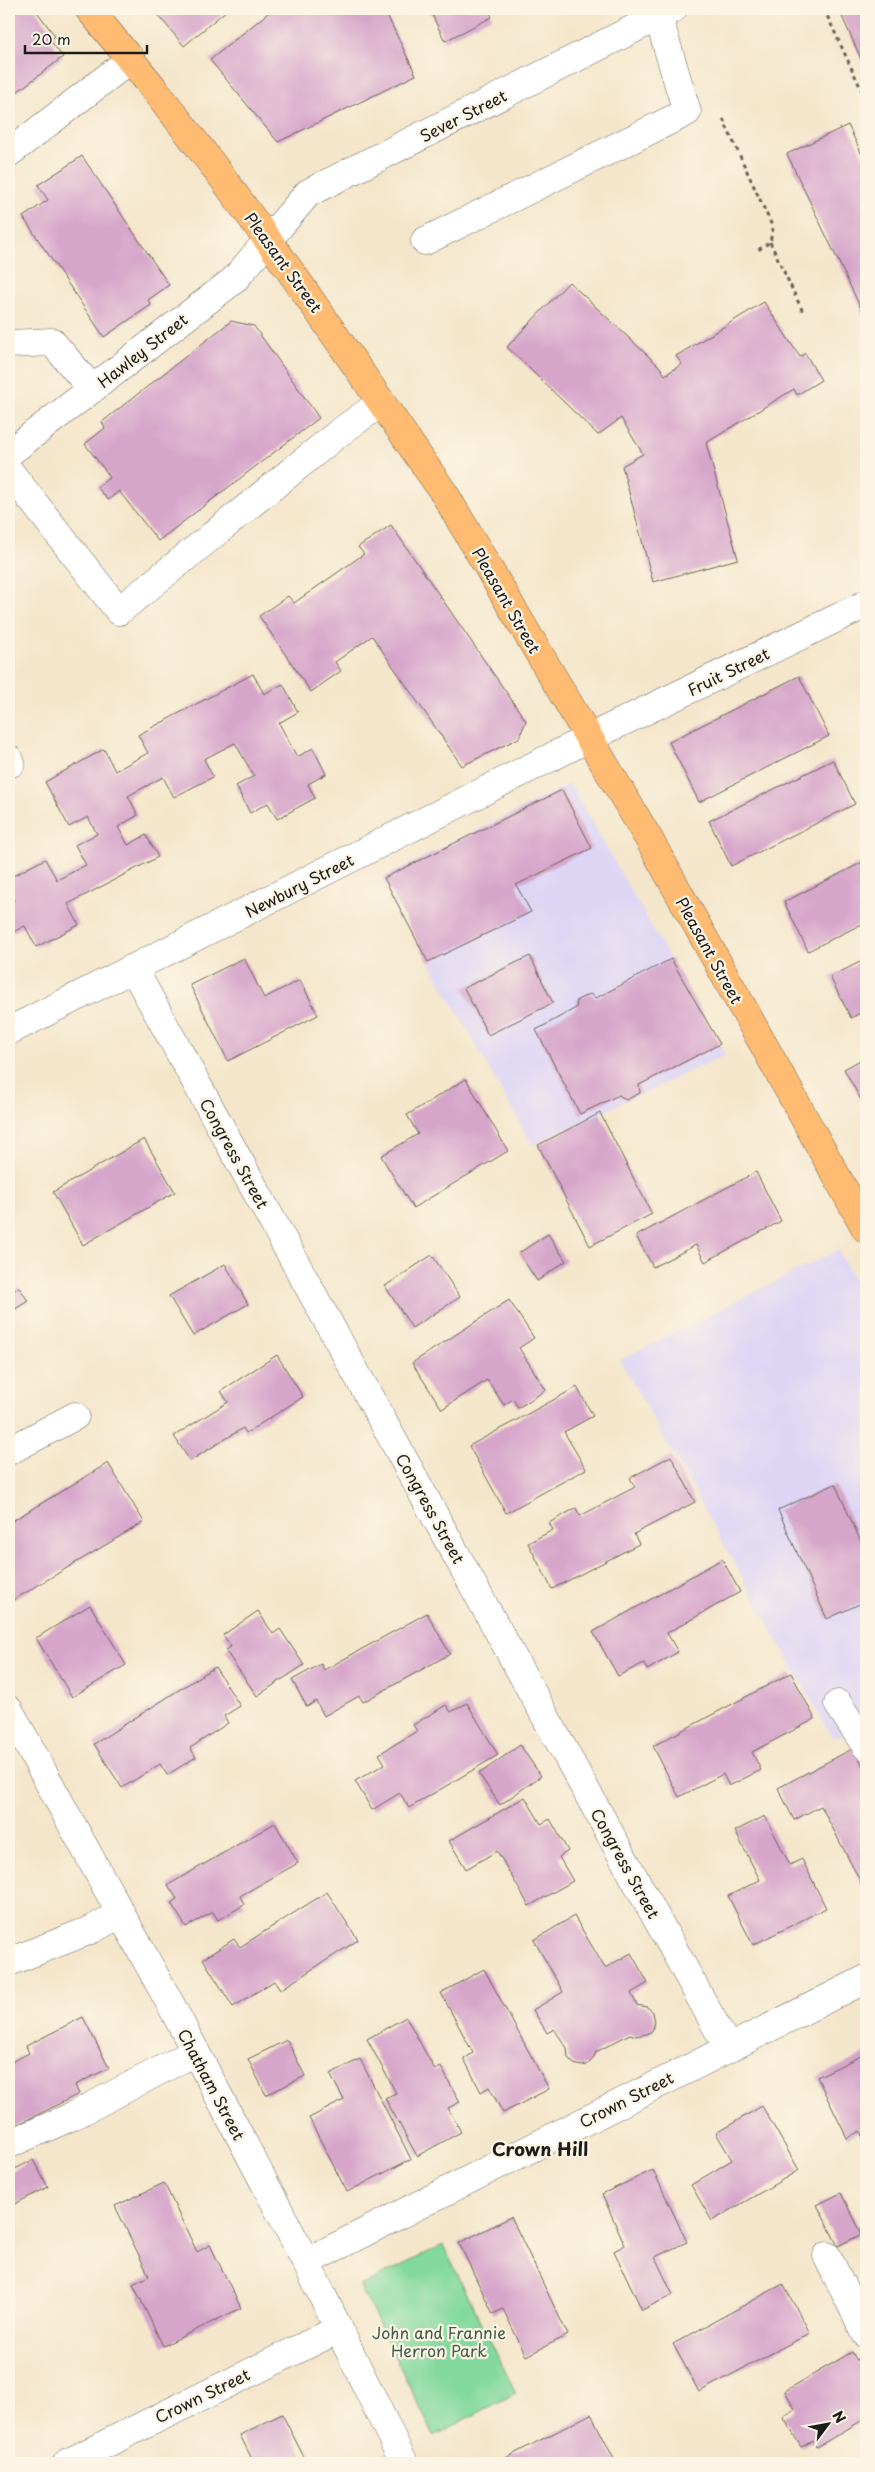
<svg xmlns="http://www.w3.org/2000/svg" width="875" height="2472" viewBox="0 0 875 2472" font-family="'Playpen Sans',sans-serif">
  <rect width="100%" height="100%" fill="#fcf5e5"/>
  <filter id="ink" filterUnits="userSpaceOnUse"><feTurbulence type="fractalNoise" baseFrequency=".02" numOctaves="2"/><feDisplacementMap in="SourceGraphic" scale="10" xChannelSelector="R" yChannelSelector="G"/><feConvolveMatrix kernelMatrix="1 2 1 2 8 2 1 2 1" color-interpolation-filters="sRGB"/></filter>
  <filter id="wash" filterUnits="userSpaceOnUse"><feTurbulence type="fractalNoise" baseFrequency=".0096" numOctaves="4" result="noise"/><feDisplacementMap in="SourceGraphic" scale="20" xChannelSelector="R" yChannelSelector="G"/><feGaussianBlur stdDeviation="1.12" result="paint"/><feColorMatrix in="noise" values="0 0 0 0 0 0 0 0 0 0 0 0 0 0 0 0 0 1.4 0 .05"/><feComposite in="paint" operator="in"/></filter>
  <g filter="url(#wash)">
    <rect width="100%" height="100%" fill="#f4e6cb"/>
    <g fill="#ded5f5">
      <path d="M570,784L725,1055L532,1145L382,878Z"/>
      <path d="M838,1250L866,1302V1734L832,1737L620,1360Z"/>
    </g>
    <path fill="#83d99d" stroke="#507a5c" d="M443,2245L516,2393L434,2436L360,2286Z"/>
    <g id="blocks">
      <g fill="#d6a5ca">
        <path d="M9,9H35L55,36L50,40L63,57L9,98Z"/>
        <path d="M153,9H228L184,46Z"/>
        <path d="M273,9H384L416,75L278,142L210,60Z"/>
        <path d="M429,9H488L492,17L445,41Z"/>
        <path d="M847,9H866V70L840,12Z"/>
        <path d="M848,125L866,163V319L787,154Z"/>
        <path d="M82,156L169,285L148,300L151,305L104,337L23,217L48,200L38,185Z"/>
        <path d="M569,282L660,367L665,375L682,364L676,356L764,302L800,357L805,353L821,380L797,395L794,389L706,443L738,559L653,582L622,466L643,454L621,418L598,435L507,347Z"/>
        <path d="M231,321L254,326L319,418L158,541L119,491L108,500L97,487L110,477L85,444L105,428L102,422Z"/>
        <path d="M391,525L526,721L519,738L462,766L372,636L335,662L341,671L311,692L259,616L288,596L294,603L364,554L358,547Z"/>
        <path d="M253,674L264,694L283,684L298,712L279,723L297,757L313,748L326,774L308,784L315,798L277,819L268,803L250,813L236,786L254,776L235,743L204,759L213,777L174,797L163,777L128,796L138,815L118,827L128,845L146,835L158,857L68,904L79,925L36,947L25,926L9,934V903L14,901L9,891V878L45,859L57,880L86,865L75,845L97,834L88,817L69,827L45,782L104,749L115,771L148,753L138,735Z"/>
        <path d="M799,676L829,736L699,802L669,742Z"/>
        <path d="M833,760L855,804L731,866L709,821Z"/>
        <path d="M562,790L592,848L516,885L531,912L428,962L384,878Z"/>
        <path d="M863,862L866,868V922L808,951L784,902Z"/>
        <path d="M530,956L553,1003L488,1035L464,988Z"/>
        <path d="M244,958L264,998L300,980L318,1015L228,1061L190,985Z"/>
        <path d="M671,959L720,1044L639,1085L640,1093L626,1100L619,1095L580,1114L536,1030L576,1008L577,1000L590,994L596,998Z"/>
        <path d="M866,959V1010L851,1018L830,977Z"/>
        <path d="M866,1057V1107H865L844,1069Z"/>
        <path d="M466,1079L508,1151L413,1208L381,1156L418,1134L407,1115Z"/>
        <path d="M600,1113L652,1214L590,1246L538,1145Z"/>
        <path d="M144,1139L175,1192L83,1245L53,1192Z"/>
        <path d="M756,1172L781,1221L705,1262L696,1245L653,1267L636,1236Z"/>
        <path d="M548,1234L566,1261L537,1281L519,1253Z"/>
        <path d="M432,1255L460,1297L412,1328L385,1286Z"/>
        <path d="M225,1264L248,1304L193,1336L169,1296Z"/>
        <path d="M19,1287L28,1301L9,1313V1293Z"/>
        <path d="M509,1300L534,1338L519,1348L546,1390L518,1408L513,1399L504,1405L487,1380L442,1409L412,1363Z"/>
        <path d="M277,1355L303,1397L246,1433L243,1428L190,1461L174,1436L228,1402L221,1391Z"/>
        <path d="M577,1387L593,1416L564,1432L586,1469L506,1513L469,1446Z"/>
        <path d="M671,1456L695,1502L634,1534L639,1544L552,1589L528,1543L553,1530L549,1523L576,1508L580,1516L635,1487L630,1478Z"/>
        <path d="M108,1463L144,1522L10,1602L9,1523Z"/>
        <path d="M835,1484L866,1553V1601L827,1619L778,1510Z"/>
        <path d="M722,1559L740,1592L667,1633L678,1652L647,1670L644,1663L618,1676L593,1632Z"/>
        <path d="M90,1605L126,1665L72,1697L36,1638Z"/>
        <path d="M258,1611L273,1634L280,1629L304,1665L257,1696L225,1650L231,1646L223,1635Z"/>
        <path d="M427,1613L450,1654L363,1702L359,1696L324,1716L316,1701L307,1707L292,1680L321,1664L324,1670Z"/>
        <path d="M215,1667L240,1706L224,1716L228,1723L190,1748L196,1757L167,1775L160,1764L122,1788L94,1744Z"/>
        <path d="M791,1673L815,1719L752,1752L761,1770L729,1786L723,1774L679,1797L653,1746Z"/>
        <path d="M467,1703L498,1755L409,1808L400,1793L372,1810L355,1781L385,1764L379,1754L417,1731L413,1725L446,1705L451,1712Z"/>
        <path d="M520,1745L541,1776L500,1805L479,1774Z"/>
        <path d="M854,1748L866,1772V1892L821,1806L794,1820L778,1788Z"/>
        <path d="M525,1797L541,1824L550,1819L568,1851L559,1857L573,1881L529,1906L497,1851L466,1869L449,1841Z"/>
        <path d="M765,1816L790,1865L802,1859L826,1908L753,1945L728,1896L760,1880L735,1831Z"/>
        <path d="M275,1823L298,1863L240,1896L244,1905L218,1920L213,1912L186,1927L171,1903L177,1899L168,1885Z"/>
        <path d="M327,1892L358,1940L280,1990L274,1981L233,2007L203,1959L234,1939L240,1947Z"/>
        <path d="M574,1916L605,1968L631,1953L648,1983L631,1993L637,2005L647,2007L653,2012L655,2022L652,2031L647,2034L636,2036L630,2034L596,2052L593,2059L587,2065L582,2066L574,2064L568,2058L567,2048L554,2029L547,2033L533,2010L563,1992L534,1940Z"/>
        <path d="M484,1969L549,2089L503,2113L489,2087L481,2092L464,2059L473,2053L441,1993Z"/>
        <path d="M83,2017L109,2068L75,2085L79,2094L9,2129V2063L29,2053L26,2046Z"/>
        <path d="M406,2017L435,2070L441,2067L460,2102L448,2108L461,2132L417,2156L385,2098L396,2093L367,2039Z"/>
        <path d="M287,2040L305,2076L266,2095L248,2059Z"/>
        <path d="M865,2054L866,2057V2144L860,2131L847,2138L817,2077Z"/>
        <path d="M360,2059L411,2159L347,2192L309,2118L344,2100L330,2074Z"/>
        <path d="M762,2106L799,2170L712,2221L691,2185L732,2160L716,2133Z"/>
        <path d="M33,2160L48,2187L9,2207V2172Z"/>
        <path d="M653,2170L687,2242L655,2257L673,2295L642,2310L614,2251L625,2245L602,2194Z"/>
        <path d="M164,2183L197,2252L210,2245L241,2308L163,2346L133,2284L149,2276L115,2206Z"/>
        <path d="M841,2193L862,2234L838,2246L817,2205Z"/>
        <path d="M511,2217L568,2335L526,2356L503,2309L493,2314L459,2243Z"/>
        <path d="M783,2284L810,2333L699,2392L673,2344Z"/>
        <path d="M852,2352L866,2376V2418L817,2447L813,2441L801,2447L783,2417L795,2409L785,2391Z"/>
        <path d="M282,2414L307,2463H254L240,2435Z"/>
        <path d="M591,2414L616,2463H496Z"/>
      </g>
    </g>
  </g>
  <g filter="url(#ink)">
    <use href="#blocks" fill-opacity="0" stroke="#686359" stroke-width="1"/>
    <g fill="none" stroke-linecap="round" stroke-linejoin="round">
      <g stroke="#686359" stroke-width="29">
        <g id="minor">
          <path d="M9,153L131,59"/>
          <path d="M425,241L687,112L658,16"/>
          <path d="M9,344L52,342L92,389"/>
          <path d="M9,453L234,280L308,193L673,9"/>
          <path d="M9,471L119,611L340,432L382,402"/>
          <path d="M9,759L11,763"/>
          <path d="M133,968L728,2048"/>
          <path d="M9,1031L589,738L866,604"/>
          <path d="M9,1451L75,1416"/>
          <path d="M838,1704L866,1746"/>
          <path d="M9,1710L171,2005L306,2262L404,2463"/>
          <path d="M9,1962L93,1929L121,1913"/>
          <path d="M9,2144L73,2116L195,2052"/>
          <path d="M827,2256L866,2334"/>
          <path d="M306,2262L866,1979"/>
          <path d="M67,2463L339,2329"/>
        </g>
      </g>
      <g stroke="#686359" stroke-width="29">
        <path id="major" d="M89,9L156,91L222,177L296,279L444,493L650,841L866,1229"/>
      </g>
      <g stroke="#686359" stroke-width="3" stroke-dasharray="4 4" stroke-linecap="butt">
        <path d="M824,9L863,93H866"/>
        <path d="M723,119L773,228L770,242L758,250"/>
        <path d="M770,242L803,312"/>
      </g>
      <use href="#minor" stroke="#fff" stroke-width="28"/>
      <use href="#major" stroke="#febb71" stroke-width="28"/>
    </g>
  </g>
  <g text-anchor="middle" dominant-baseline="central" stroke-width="4.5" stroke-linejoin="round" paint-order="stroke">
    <g font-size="16" fill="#1c1c1c" stroke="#fcf5e5">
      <text transform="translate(463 115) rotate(-27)">Sever Street</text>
      <text transform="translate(284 262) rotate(54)">Pleasant Street</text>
      <text transform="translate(142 350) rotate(-38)">Hawley Street</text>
      <text transform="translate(507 600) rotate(60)">Pleasant Street</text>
      <text transform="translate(728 671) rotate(-26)">Fruit Street</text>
      <text transform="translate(299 885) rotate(-27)">Newbury Street</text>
      <text transform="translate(710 950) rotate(61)">Pleasant Street</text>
      <text transform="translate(235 1153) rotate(61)">Congress Street</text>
      <text transform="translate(431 1508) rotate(61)">Congress Street</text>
      <text transform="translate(626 1863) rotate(61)">Congress Street</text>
      <text transform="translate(212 2084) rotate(62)">Chatham Street</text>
      <text transform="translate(626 2099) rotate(-27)">Crown Street</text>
      <text transform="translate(202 2395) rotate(-26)">Crown Street</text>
    </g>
    <g font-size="16" fill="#405e49" stroke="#fcf5e5">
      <text x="439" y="2332">John and Frannie<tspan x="439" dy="18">Herron Park</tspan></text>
    </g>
    <g font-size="18" font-weight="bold" fill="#1c1c1c" stroke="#fcf5e5">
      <text x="540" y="2148">Crown Hill</text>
    </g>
  </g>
  <rect width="875" height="2472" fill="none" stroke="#fcf5e5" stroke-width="30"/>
  <g transform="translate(828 2424) rotate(58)" stroke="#fcf5e5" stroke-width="4" paint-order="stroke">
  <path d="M0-4L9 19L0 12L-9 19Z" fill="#1c1c1c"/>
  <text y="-8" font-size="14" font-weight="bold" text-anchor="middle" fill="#1c1c1c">N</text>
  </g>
  <path d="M25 45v8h122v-8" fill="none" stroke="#1c1c1c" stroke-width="2.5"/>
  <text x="32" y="45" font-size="15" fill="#1c1c1c" stroke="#fcf5e5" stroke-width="4" paint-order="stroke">20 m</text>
</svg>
